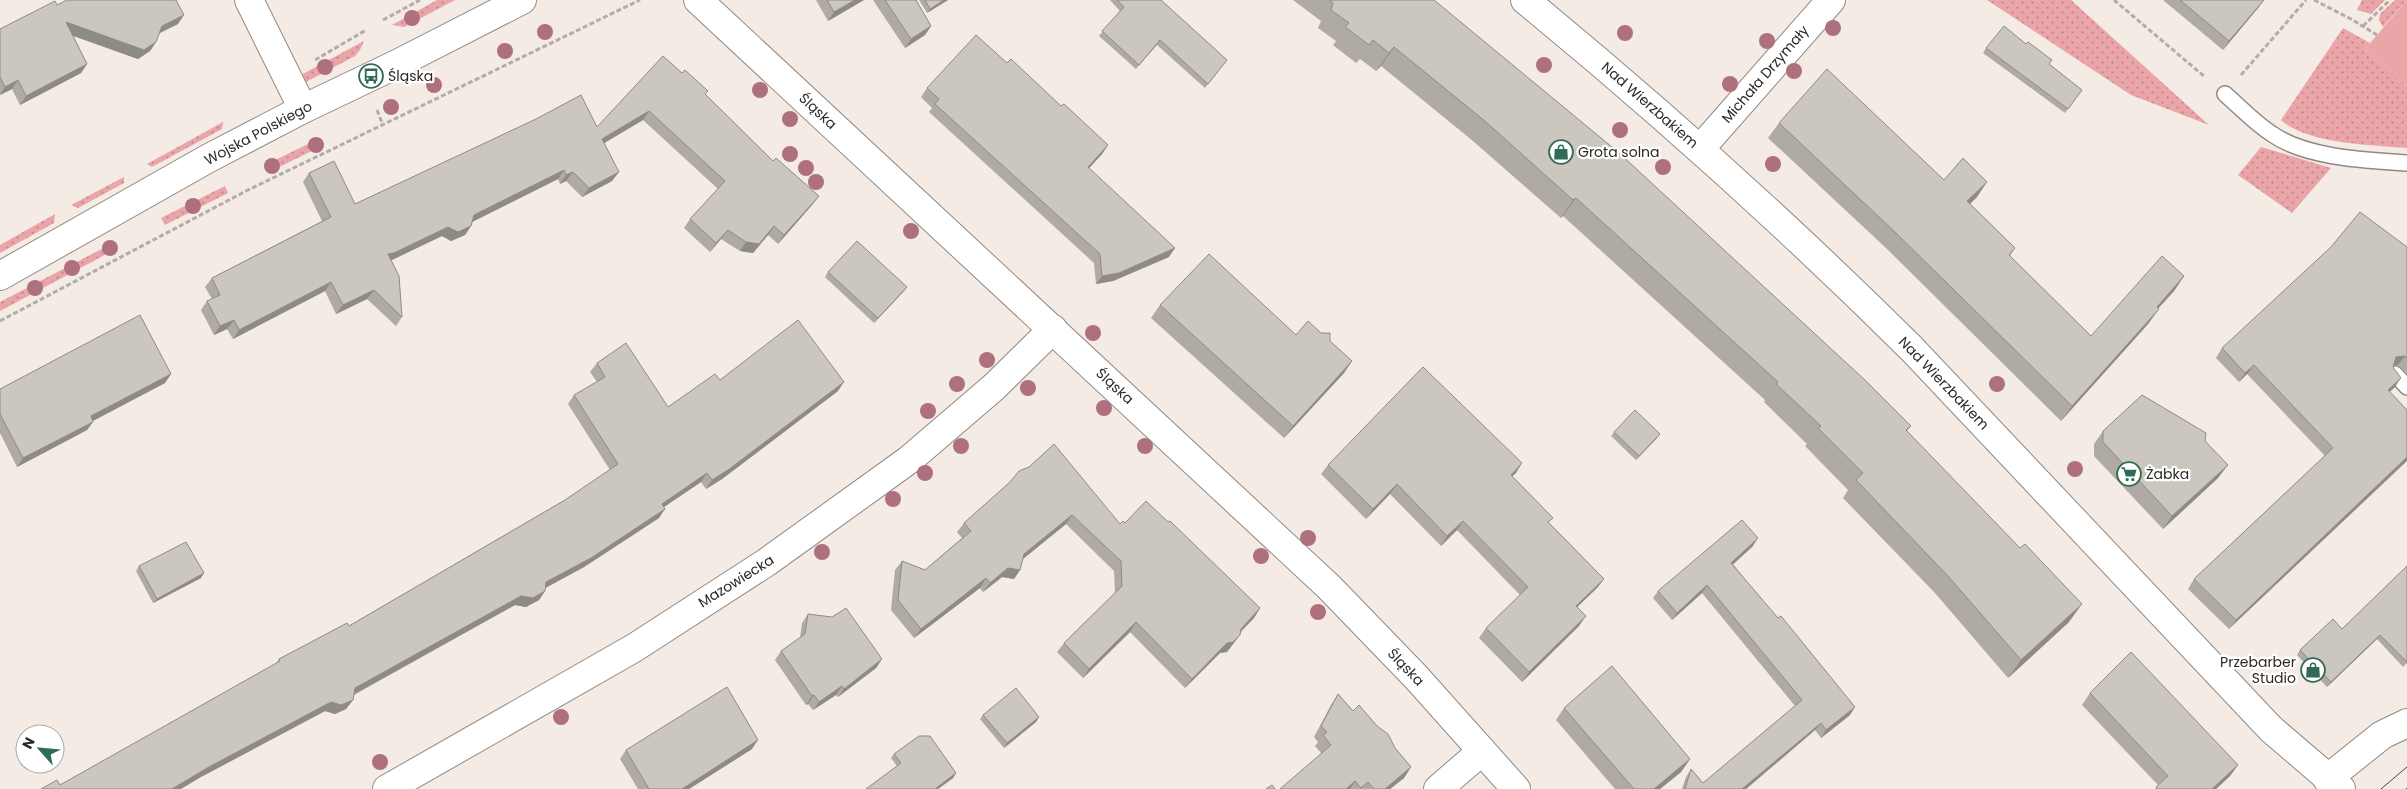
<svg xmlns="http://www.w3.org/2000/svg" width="2407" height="789" viewBox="0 0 2407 789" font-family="Poppins,sans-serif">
  <defs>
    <pattern id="grass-dots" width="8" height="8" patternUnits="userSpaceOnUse" patternTransform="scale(1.25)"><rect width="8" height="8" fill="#eaa5a9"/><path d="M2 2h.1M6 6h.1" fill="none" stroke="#be8689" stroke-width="1.8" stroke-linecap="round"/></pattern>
  </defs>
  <rect width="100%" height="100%" fill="#f4ebe5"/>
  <g fill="url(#grass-dots)">
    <path d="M437,0H455L404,27L392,25Z"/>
    <path d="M1987,0H2071L2209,125L2131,95Z"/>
    <path d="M2362,0H2385L2371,14L2357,10Z"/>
    <path d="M2395,0H2407L2383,27L2379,20L2380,14Z"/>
    <path d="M2343,28L2370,43L2365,49L2407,86V148C2372,145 2307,144 2281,120Z"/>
    <path d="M364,41L360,50L355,56L306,82L299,76Z"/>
    <path d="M223,122L222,129L152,167L147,164Z"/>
    <path d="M320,138L324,145L269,172L265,165Z"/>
    <path d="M2261,147L2331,168L2292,213L2238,175Z"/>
    <path d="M124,177V183L78,208L71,205Z"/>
    <path d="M225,186L228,193L165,225L161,218Z"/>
    <path d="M55,214L54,223L0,253V245Z"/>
    <path d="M113,243L116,249L0,311V302Z"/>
  </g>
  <path fill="#eaa5a9" d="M2407,0V86L2365,49Z"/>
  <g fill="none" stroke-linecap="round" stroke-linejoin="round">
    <g stroke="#918983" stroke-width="18">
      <g id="lane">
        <path d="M2225,94C2240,107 2255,123 2272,134C2306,158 2366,160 2407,163"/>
        <path d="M2395,374L2407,387"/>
      </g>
    </g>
    <g stroke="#918983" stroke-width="30">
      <g id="street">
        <path d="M249,0L303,109"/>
        <path d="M698,0L1329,587L1416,677L1516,789"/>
        <path d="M1700,149L1831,0"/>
        <path d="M387,789L634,648L767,562L910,459L994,387L1053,329"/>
        <path d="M1438,789L1482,751"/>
      </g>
    </g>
    <g stroke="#918983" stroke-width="30">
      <g id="secondary">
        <path d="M1525,0C1659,110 1788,226 1911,348L2271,729L2341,789"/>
        <path d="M0,276L209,158L303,109L397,64L522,0"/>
        <path d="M2327,779L2382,735L2407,723"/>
      </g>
    </g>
    <g stroke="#b3aca7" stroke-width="3" stroke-dasharray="5 2.5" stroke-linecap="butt">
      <path d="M2114,0L2205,77"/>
      <path d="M2314,0L2351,19L2377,35"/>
      <path d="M383,20L420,0"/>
      <path d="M2363,26L2390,0"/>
      <path d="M315,60L366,30"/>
      <path d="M2241,75L2306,0"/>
      <path d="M377,110L383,125"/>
      <path d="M0,321L246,191L640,0"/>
    </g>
    <use href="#lane" stroke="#fff" stroke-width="15"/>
    <use href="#street" stroke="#fff" stroke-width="28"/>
    <use href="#secondary" stroke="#fff" stroke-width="28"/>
    <g stroke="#494542" stroke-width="1">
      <path d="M2381,789L2407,767"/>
      <path d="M2406,789L2407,788"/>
    </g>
  </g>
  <g fill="#ae707c">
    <circle cx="412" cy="18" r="8"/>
    <circle cx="1833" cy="28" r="8"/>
    <circle cx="545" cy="32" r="8"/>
    <circle cx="1625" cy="33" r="8"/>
    <circle cx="1767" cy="41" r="8"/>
    <circle cx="505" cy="51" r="8"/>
    <circle cx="1544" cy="65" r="8"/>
    <circle cx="325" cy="67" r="8"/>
    <circle cx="1794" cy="71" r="8"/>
    <circle cx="1730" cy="84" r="8"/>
    <circle cx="434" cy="85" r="8"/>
    <circle cx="760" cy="90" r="8"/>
    <circle cx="391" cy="107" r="8"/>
    <circle cx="790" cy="119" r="8"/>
    <circle cx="1620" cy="130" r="8"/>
    <circle cx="316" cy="145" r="8"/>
    <circle cx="790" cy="154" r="8"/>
    <circle cx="1773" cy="164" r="8"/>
    <circle cx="272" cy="166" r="8"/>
    <circle cx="1663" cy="167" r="8"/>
    <circle cx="806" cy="168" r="8"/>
    <circle cx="816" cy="182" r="8"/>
    <circle cx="193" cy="206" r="8"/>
    <circle cx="911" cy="231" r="8"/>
    <circle cx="110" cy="248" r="8"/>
    <circle cx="72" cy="268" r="8"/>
    <circle cx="35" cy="288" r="8"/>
    <circle cx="1093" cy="333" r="8"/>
    <circle cx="987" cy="360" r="8"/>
    <circle cx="957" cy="384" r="8"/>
    <circle cx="1997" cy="384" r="8"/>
    <circle cx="1028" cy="388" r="8"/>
    <circle cx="1104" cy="408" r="8"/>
    <circle cx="928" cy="411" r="8"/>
    <circle cx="961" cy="446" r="8"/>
    <circle cx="1145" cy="446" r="8"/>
    <circle cx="2075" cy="469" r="8"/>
    <circle cx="925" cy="473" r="8"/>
    <circle cx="893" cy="499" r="8"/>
    <circle cx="1308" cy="538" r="8"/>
    <circle cx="822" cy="552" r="8"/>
    <circle cx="1261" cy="556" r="8"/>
    <circle cx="1318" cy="612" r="8"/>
    <circle cx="561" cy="717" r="8"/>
    <circle cx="380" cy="762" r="8"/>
  </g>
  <g fill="#afaaa3">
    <path d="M816,0H864L828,21Z"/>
    <path d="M873,0H916L931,26L925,35L905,48Z"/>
    <path d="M919,0H948L927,13Z"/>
    <path d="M1110,0H1161L1227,60L1205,88L1157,45L1136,69L1099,36L1120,11Z"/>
    <path d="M1293,0H1434L1911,426L1907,431L2069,622L2008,678L1935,593L1843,498L1848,490L1805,446L1807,444L1764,402L1765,400L1563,216L1561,218L1473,141L1381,66L1376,71L1360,59L1356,63L1333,45L1336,41L1318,28L1321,21Z"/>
    <path d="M2163,0H2264L2258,8L2223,50Z"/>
    <path d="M57,5L178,24L159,33L156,42L150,51L138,59L73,36L87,64L81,73L20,105L12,89L0,95V29Z"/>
    <path d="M1986,48L2049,64L2082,90L2065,113L1983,53Z"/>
    <path d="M1007,63L1108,145L1102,154L1089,168L1169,257L1113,281L1096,284L1094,263L929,112L932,108L921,97L927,88Z"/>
    <path d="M682,73L708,91L705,94L773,161L819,196L812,205L778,244L768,235L753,253L740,251L721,239L710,252L684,228L690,219L718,189L643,120L604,143L612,181L582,197L566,181L560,184L558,179L472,222L471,226L465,235L451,241L442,236L391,260L402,317L396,326L367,299L336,314L325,291L233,339L227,329L214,335L201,310L207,301L212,299L205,287L212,278L322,221L303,182L309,173L355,204L597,127Z"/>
    <path d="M1779,123L1944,180L1977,197L1970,204L2015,248L2010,256L2091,336L2184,276L2174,291L2158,308L2148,324L2061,421L1886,248L1768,138Z"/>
    <path d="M2407,247V373L2398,365L2393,366L2395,387L2390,392L2407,410L2229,629L2188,589L2194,579L2325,456L2247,374L2239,382L2216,358L2222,348Z"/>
    <path d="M828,272L904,291L874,323L825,277Z"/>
    <path d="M1160,305L1296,335L1330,341L1352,361L1344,373L1284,438L1151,318Z"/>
    <path d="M597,363L668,407L720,380L838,391L722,479L706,489L701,482L664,507L659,518L584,567L545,588V591L539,600L526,607L515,605L354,695L353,700L346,709L335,714L325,711L201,777L279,659L349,626L565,500L610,470L568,404L574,395L597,382L590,372Z"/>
    <path d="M171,374L165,383L93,421L87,430L17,467L0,433V389Z"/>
    <path d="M2103,431L2205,441L2218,478L2163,529L2094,456V444Z"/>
    <path d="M1614,432L1657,438L1636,460L1611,436Z"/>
    <path d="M1328,465L1516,473L1512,476L1549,523L1604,579L1597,588L1577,607L1579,626L1522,682L1479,638L1486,628L1520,595L1457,530L1441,546L1390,494L1366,519L1321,474Z"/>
    <path d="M1010,482L1120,524L1125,523L1260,608L1254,618L1241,632L1233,644L1227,652L1220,653L1185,688L1130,632L1083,678L1057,652L1064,643L1115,593L1114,571L1066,524L1023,559L1020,570L1014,579L1002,577L983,592L980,588L914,638L891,610L895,570L902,561L925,570L962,538L957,532L964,523Z"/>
    <path d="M1753,546L1733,564L1850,715L1821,738L1815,730L1746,789H1682L1686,777L1691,769L1703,783L1795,706L1702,593L1672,620L1653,598L1658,591Z"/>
    <path d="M139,566L201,578L153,603L136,571Z"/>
    <path d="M2407,566V663L2403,667L2377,639L2327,687L2297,655L2300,650L2342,629Z"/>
    <path d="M808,614L882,659L876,668L838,697L836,695L813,710L808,704L806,705L775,660L781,651L800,638L802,623Z"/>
    <path d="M2090,693L2238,765L2230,776L2216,789H2155L2158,785L2082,705Z"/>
    <path d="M1338,694L1353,711L1395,748L1411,767L1404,778L1390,789H1280L1322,754L1315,746L1318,742L1314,737L1331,705Z"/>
    <path d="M1564,708L1690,759L1681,772L1660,789H1615L1556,720Z"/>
    <path d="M983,715L1039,717L1036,722L1004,748L980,719Z"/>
    <path d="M752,749L689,789H638L620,759L626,750Z"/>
    <path d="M894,754L956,773L953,778L938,789H866L897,766L891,758Z"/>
  </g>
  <g fill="#8e8b85">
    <path d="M855,0H864L828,21L834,12Z"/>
    <path d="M944,0H948L927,13L930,9Z"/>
    <path d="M2264,0L2258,8L2223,50L2229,41Z"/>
    <path d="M184,15L178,24L156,35L162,26Z"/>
    <path d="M66,22L156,42L150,51L138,59L60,31Z"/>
    <path d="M931,26L925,35L905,48L911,39Z"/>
    <path d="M1394,47L1381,66L1376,71L1389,53Z"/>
    <path d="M87,64L81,73L20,105L26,96Z"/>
    <path d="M18,80L12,89L0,95L5,87Z"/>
    <path d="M649,111L643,120L596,148L602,139Z"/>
    <path d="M1108,145L1102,154L1082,176L1088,167Z"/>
    <path d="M564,170L558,179L468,224L474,215Z"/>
    <path d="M573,172L566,181L560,184L566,175Z"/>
    <path d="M619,172L612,181L582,197L589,188Z"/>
    <path d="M1987,182L1977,197L1957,216L1967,201Z"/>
    <path d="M819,196L812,205L778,244L784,235Z"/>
    <path d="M1576,198L1563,216L1561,218L1573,200Z"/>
    <path d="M471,226L465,235L451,241L442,236L388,262V254L448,227Z"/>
    <path d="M774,226L768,235L753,253L740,251L746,242Z"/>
    <path d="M728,230L721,239L710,252L716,243Z"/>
    <path d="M1175,248L1169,257L1113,281L1096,284L1102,276Z"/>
    <path d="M2184,276L2174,291L2146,322L2157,307Z"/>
    <path d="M331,282L325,291L233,339L239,330Z"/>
    <path d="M907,287L904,291L874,323L878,318Z"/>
    <path d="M374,290L367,299L336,314L343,305Z"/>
    <path d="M2159,309L2148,324L2061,421L2072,406Z"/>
    <path d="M234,320L227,329L214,335L220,326Z"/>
    <path d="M2405,356L2398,365L2389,367L2396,357Z"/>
    <path d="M1352,361L1344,373L1284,438L1293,426Z"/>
    <path d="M2254,365L2247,374L2239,382L2245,373Z"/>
    <path d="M171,374L165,383L85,425L91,416Z"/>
    <path d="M2401,378L2395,387L2381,399L2388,390Z"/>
    <path d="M844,382L838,391L722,479L706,489L712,480Z"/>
    <path d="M93,422L87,430L17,467L23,458Z"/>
    <path d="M1660,434L1657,438L1636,460L1639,456Z"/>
    <path d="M2407,457V461L2229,629L2236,620Z"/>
    <path d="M1522,463L1516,473L1504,484L1511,475Z"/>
    <path d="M2228,465L2218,478L2163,529L2172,516Z"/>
    <path d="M707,473L701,482L655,513L662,504Z"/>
    <path d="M1397,484L1390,494L1366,519L1373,509Z"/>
    <path d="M665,509L659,518L584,567L540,591L546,582Z"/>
    <path d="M1072,515L1066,524L1018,563L1024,554Z"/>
    <path d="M1463,521L1457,530L1441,546L1447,536Z"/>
    <path d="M1758,538L1753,546L1726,571L1731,563Z"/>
    <path d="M1008,568L1020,570L1014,579L1002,577L983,592L990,583Z"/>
    <path d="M204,573L201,578L153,603L157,599Z"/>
    <path d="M986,578L980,588L914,638L921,629Z"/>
    <path d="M1604,579L1597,588L1569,615L1576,606Z"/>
    <path d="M1707,585L1702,593L1672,620L1677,613Z"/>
    <path d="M545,591L539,600L526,607L515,605L349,697L355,688L521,596Z"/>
    <path d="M2082,604L2069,622L2008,678L2021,660Z"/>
    <path d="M1260,608L1254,618L1234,638L1241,629Z"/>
    <path d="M1586,616L1579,626L1522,682L1529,672Z"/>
    <path d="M1136,622L1130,632L1083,678L1089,669Z"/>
    <path d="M1240,635L1227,652L1220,653L1185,688L1192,679L1227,643Z"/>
    <path d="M2380,635L2377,639L2327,687L2331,682Z"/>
    <path d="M882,659L876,668L838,697L844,689Z"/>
    <path d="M842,686L836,695L813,710L819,702Z"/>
    <path d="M814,695L808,704L806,705L812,696Z"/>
    <path d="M353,700L346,709L335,714L325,711L201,777L181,789H172L207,768L331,702Z"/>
    <path d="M1855,707L1850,715L1821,738L1826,730Z"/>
    <path d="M1039,717L1036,722L1004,748L1007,743Z"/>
    <path d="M1821,723L1815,730L1746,789H1742Z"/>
    <path d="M758,740L752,749L689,789H682Z"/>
    <path d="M1690,759L1681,772L1660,789H1654Z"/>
    <path d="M2238,765L2230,776L2216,789H2212Z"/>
    <path d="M1411,767L1404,778L1390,789H1385Z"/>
    <path d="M956,773L953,778L938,789H935Z"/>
    <path d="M1355,781L1350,789H1346Z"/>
  </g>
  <g fill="#cbc6be" stroke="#8e8b85">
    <path d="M67,0H176L184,15L162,26L156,42L144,50L66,22L87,64L26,96L18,80L5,87L0,77V29L55,1L57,5Z"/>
    <path d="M827,0H855L834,12Z"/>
    <path d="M885,0H916L931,26L911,39Z"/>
    <path d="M925,0H944L930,9Z"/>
    <path d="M1117,0H1161L1227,60L1208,84L1160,40L1139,65L1102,31L1124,7Z"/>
    <path d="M1329,0H1434L1618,152L1866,381L1911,426L1906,430L2020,548L2025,544L2082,604L2021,660L1947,575L1856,480L1863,473L1818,428L1821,426L1776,384L1778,382L1576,198L1573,200L1486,122L1394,47L1389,53L1373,40L1369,45L1345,27L1349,23L1331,10L1333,3Z"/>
    <path d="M2180,0H2264L2229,41Z"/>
    <path d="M2004,26L2026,44L2028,42L2052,60L2049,64L2082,90L2068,109L1986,48Z"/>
    <path d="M976,35L1007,63L1011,59L1061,106L1064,104L1108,145L1088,167L1175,248L1119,273L1102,276L1100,254L935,104L939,99L927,88Z"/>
    <path d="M663,56L682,73L685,70L708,91L705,94L773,161L776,158L819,196L784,235L774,226L759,244L746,242L728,230L716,243L690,219L725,181L649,111L602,139L619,172L589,188L573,172L566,175L564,170L474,215L471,226L458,232L448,227L394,253L388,254L399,276L402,317L374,290L343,305L331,282L239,330L234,320L220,326L207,301L220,295L212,278L331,217L309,173L334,161L355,204L536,119L581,95L597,127Z"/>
    <path d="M1827,69L1944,180L1963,158L1987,182L1967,201L2015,248L2009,255L2091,336L2162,256L2184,276L2157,307L2159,309L2072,406L1896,233L1779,123Z"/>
    <path d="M2360,212L2407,247V358L2405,356L2396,357L2393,367L2401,378L2388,390L2407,410V457L2236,620L2194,579L2333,448L2254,365L2245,373L2222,348L2331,247Z"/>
    <path d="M857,241L907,287L878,318L828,272Z"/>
    <path d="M1209,254L1296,335L1308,321L1321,333H1330V341L1352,361L1293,426L1160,305Z"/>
    <path d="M140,315L171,374L91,416L93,422L23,458L0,414V389Z"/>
    <path d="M798,320L844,382L728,470L712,480L707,473L662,504L665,509L591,558L546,582L545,591L533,598L521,596L355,688L353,700L341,705L331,702L207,768L172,789H41L57,780L60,785L280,661L279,659L347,623L349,626L565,500L618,464L574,395L605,377L597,363L626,343L668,407L715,374L720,380Z"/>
    <path d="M1423,367L1522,463L1511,475L1553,518L1548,522L1604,579L1576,606L1586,616L1529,672L1486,628L1528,587L1463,521L1447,536L1397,484L1373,509L1328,465Z"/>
    <path d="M2142,395L2206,433L2205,441L2228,465L2172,516L2103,442V431Z"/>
    <path d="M1635,410L1660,434L1639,456L1614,432Z"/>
    <path d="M1054,444L1120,524L1123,521L1125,523L1146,501L1168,522L1170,521L1260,608L1241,629L1240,635L1233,642L1227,643L1192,679L1136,622L1089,669L1064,643L1122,586L1121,561L1072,515L1024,554L1020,570L1008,568L990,583L986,578L921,629L898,600L902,561L925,570L971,531L964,523L1010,482L1019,471L1029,467Z"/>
    <path d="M1742,520L1758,538L1731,563L1778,618L1781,616L1855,707L1826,730L1821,723L1742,789H1685L1691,769L1703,783L1802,700L1707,585L1677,613L1658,591Z"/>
    <path d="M186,542L204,573L157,599L139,566Z"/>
    <path d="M2407,566V662L2380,635L2331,682L2300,650L2333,619L2342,629Z"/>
    <path d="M846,608L882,659L844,689L842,686L819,702L814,695L812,696L781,651L805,634L808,614L832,617Z"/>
    <path d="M2131,652L2238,765L2212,789H2158L2156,787L2168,776L2090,693Z"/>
    <path d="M1612,666L1690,759L1654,789H1634L1564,708Z"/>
    <path d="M727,687L758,740L682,789H649L626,750Z"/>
    <path d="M1016,688L1039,717L1007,743L983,715Z"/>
    <path d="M1338,694L1353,711L1359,705L1377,726L1388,734L1395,748L1411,767L1385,789H1374L1368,782L1361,788L1355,781L1346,789H1280L1331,745L1323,735L1327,732L1321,726Z"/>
    <path d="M919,736H930L956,773L935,789H866L901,763L894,754Z"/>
    <path d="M1272,785L1275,789H1266Z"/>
  </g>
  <defs>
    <g id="bus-ring" transform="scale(1.25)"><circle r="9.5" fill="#fff" stroke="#306b55" stroke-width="1.5"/><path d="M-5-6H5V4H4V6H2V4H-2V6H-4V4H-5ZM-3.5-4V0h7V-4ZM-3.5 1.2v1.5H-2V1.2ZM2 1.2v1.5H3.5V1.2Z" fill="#306b55"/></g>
    <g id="shop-ring" transform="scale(1.25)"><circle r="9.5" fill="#fff" stroke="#306b55" stroke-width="1.5"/><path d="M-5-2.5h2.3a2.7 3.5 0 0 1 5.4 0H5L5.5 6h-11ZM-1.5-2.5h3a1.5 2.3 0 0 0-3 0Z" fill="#306b55"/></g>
    <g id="supermarket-ring" transform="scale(1.25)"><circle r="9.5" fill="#fff" stroke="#306b55" stroke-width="1.5"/><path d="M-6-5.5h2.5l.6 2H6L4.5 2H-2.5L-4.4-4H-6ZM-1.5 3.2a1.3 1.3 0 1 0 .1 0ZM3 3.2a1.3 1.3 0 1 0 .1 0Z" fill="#306b55"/></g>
  </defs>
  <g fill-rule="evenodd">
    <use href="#bus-ring" x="371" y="76"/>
    <use href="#shop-ring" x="1561" y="152"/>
    <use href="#supermarket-ring" x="2129" y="474"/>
    <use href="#shop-ring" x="2313" y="670"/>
  </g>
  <g text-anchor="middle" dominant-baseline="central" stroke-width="4.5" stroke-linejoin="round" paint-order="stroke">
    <g font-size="14" fill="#2c2926" stroke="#fff">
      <text transform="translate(1765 74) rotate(-49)">Michała Drzymały</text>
      <text transform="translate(1650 105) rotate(41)">Nad Wierzbakiem</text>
      <text transform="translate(818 111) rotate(43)">Śląska</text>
      <text transform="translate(258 133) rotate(-28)">Wojska Polskiego</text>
      <text transform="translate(1944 383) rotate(46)">Nad Wierzbakiem</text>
      <text transform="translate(1115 386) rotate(43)">Śląska</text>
      <text transform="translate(736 581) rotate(-32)">Mazowiecka</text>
      <text transform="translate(1406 667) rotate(46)">Śląska</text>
    </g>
    <g font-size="14" fill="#2c2926" stroke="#fff" text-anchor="start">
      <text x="388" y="76">Śląska</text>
      <text x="1578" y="152">Grota solna</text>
      <text x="2146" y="474">Żabka</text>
      <text x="2296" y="662" text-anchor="end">Przebarber<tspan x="2296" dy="16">Studio</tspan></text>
    </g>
  </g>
  <g transform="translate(40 749) rotate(297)"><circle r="24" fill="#ffffff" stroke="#aba9a8"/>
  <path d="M0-4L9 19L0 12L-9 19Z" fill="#306b55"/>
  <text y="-8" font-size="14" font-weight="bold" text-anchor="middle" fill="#2c2926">N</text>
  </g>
</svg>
